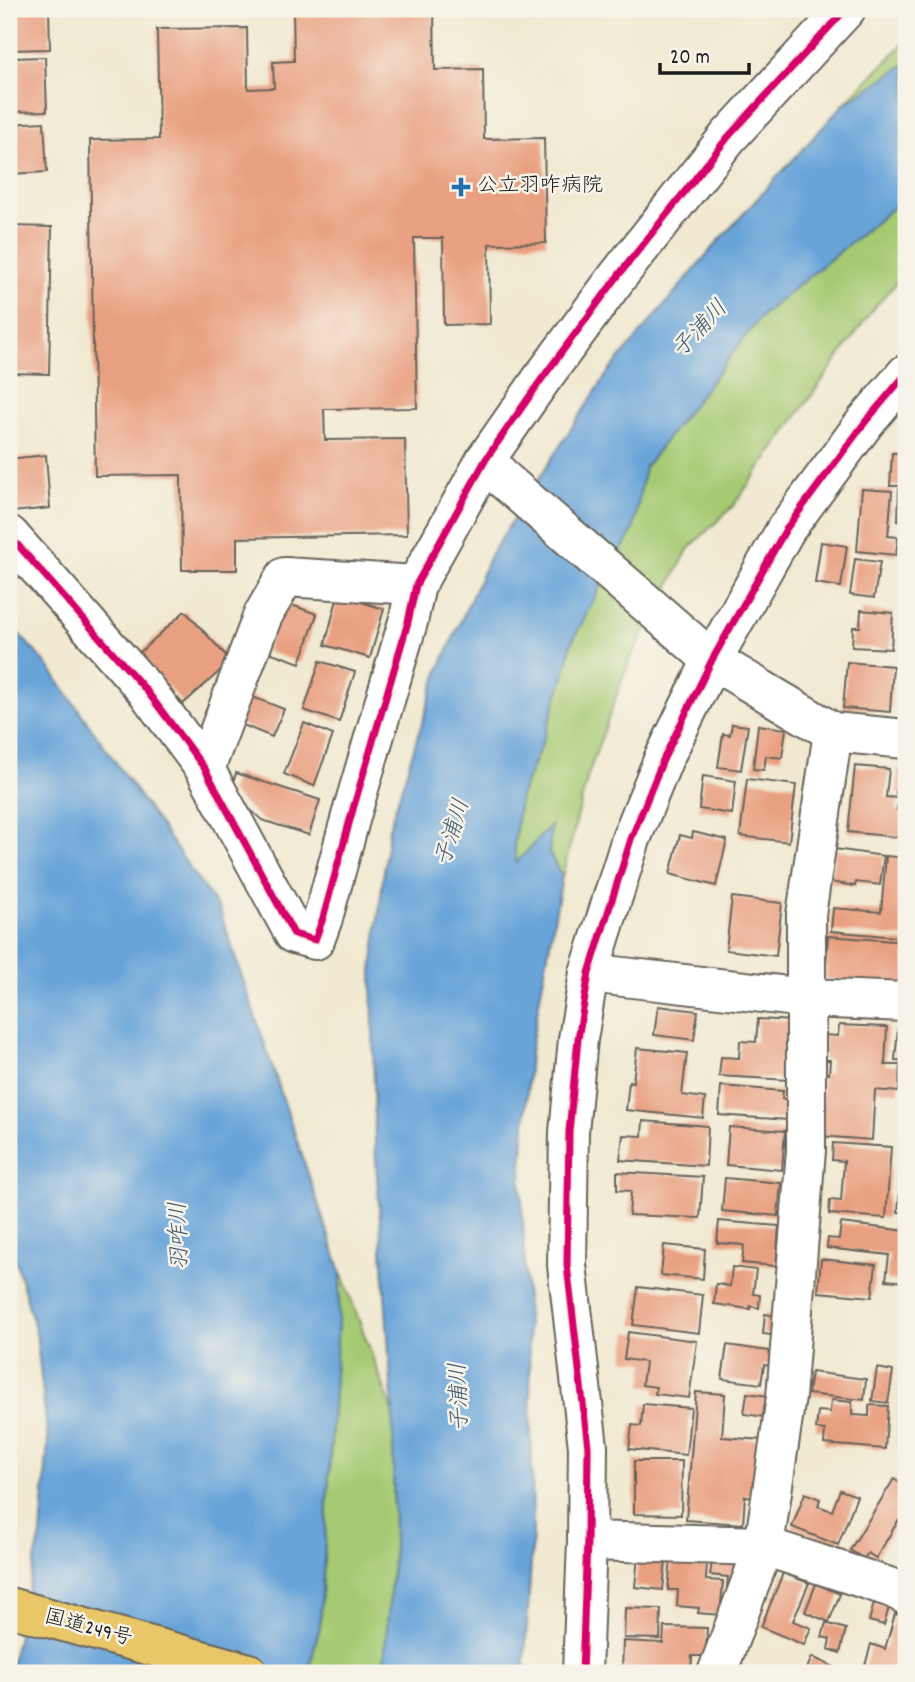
<svg xmlns="http://www.w3.org/2000/svg" width="915" height="1682" viewBox="0 0 915 1682" font-family="Dekko,'Klee One',sans-serif">
  <rect width="100%" height="100%" fill="#f7f3e8"/>
  <filter id="ink" filterUnits="userSpaceOnUse"><feTurbulence type="fractalNoise" baseFrequency=".0143" numOctaves="2"/><feDisplacementMap in="SourceGraphic" scale="14" xChannelSelector="R" yChannelSelector="G"/><feConvolveMatrix kernelMatrix="1 2 1 2 8 2 1 2 1" color-interpolation-filters="sRGB"/></filter>
  <filter id="wash" filterUnits="userSpaceOnUse"><feTurbulence type="fractalNoise" baseFrequency=".00686" numOctaves="4" result="noise"/><feDisplacementMap in="SourceGraphic" scale="28" xChannelSelector="R" yChannelSelector="G"/><feGaussianBlur stdDeviation="1.57" result="paint"/><feColorMatrix in="noise" values="0 0 0 0 0 0 0 0 0 0 0 0 0 0 0 0 0 1.4 0 .05"/><feComposite in="paint" operator="in"/></filter>
  <g filter="url(#wash)">
    <rect width="100%" height="100%" fill="#f1e9d1"/>
    <g fill="#a6ca73" stroke="#617348" stroke-width="2">
      <path d="M906,41V64L843,105Z"/>
      <path d="M906,197V272L873,309L733,506L689,548L629,661L588,775L562,877L549,853L551,826L516,864L514,843L520,796L542,743L565,673L571,644L599,589L633,530L645,467L762,315Z"/>
      <path d="M341,1272L393,1412L394,1548L383,1673H308L320,1626Z"/>
    </g>
    <g fill="#69a4d9" stroke="#42607a" stroke-width="2">
      <path d="M906,64V197L762,315L645,467L633,530L599,589L571,644L565,673L542,743L520,796L514,843L516,863L551,825L549,853L562,877L530,1052L521,1181L530,1375L533,1530L524,1673H383L394,1548L393,1412L375,1145L372,971L389,828L438,672L490,556L548,464L609,371L714,246L843,105Z"/>
      <path d="M9,623L48,666L220,911L341,1272L320,1626L308,1673H9L41,1535L48,1440L36,1332L9,1238Z"/>
    </g>
    <g id="blocks">
      <g fill="#e9a081">
        <path d="M9,9H49L50,49L9,50Z"/>
        <path d="M293,9H434L435,70L483,69L484,139L544,138L546,243L489,244L490,324L444,325L443,238H414L417,408L324,409L325,440L405,439L407,535L237,538V570H182L181,475L95,476L90,140L159,139L157,29L247,28L248,89L274,88L273,62L294,61Z"/>
        <path d="M45,57L47,111L9,112V58Z"/>
        <path d="M44,122L47,172L9,174V124Z"/>
        <path d="M9,226L52,227L49,374L9,373Z"/>
        <path d="M892,453H906V486H890Z"/>
        <path d="M46,455L50,508L13,512L9,459Z"/>
        <path d="M862,489L892,491L888,536L898,537L896,555L857,551Z"/>
        <path d="M899,489H906V521H898Z"/>
        <path d="M821,542L847,546L841,587L815,583Z"/>
        <path d="M855,559L880,562L874,598L850,595Z"/>
        <path d="M338,595L384,609L370,658L325,645Z"/>
        <path d="M283,602L317,614L300,663L266,651Z"/>
        <path d="M861,610L893,613L891,649L852,647L853,627H860Z"/>
        <path d="M185,611L231,661L183,704L138,654Z"/>
        <path d="M320,661L355,672L339,722L304,710Z"/>
        <path d="M847,662L893,666L890,712L843,708Z"/>
        <path d="M250,696L284,709L272,737L238,723Z"/>
        <path d="M304,723L333,735L314,786L284,774Z"/>
        <path d="M732,724L748,726L741,770L718,767L723,734L730,735Z"/>
        <path d="M758,725L786,729L782,758L766,756L764,770L753,769Z"/>
        <path d="M855,766L889,769L886,797L899,798L897,810L906,811V838L848,832Z"/>
        <path d="M898,769H906V795L896,794Z"/>
        <path d="M236,773L320,800L309,835L262,820L230,792Z"/>
        <path d="M703,776L736,781L732,814L699,809Z"/>
        <path d="M747,779L796,785L789,842L740,836Z"/>
        <path d="M693,832L727,840L716,886L670,874L680,835L692,838Z"/>
        <path d="M835,849L884,856L880,885L856,882L855,886L830,882Z"/>
        <path d="M886,856L906,858V938L831,931L833,908L881,912Z"/>
        <path d="M732,897L782,903L776,956L726,950Z"/>
        <path d="M828,936L906,942V985L825,979Z"/>
        <path d="M658,1006L698,1011L694,1040L654,1035Z"/>
        <path d="M758,1019L793,1021L789,1080L719,1076L721,1057L739,1058L740,1041L756,1042Z"/>
        <path d="M839,1025L887,1027L885,1065H900L899,1092L875,1090L872,1140L819,1136L823,1073L829,1074L830,1060H823L824,1035L838,1036Z"/>
        <path d="M898,1028L906,1029V1061L895,1060Z"/>
        <path d="M637,1048L687,1053L682,1095L705,1098L703,1118L626,1110L629,1081L633,1082Z"/>
        <path d="M721,1086L783,1091L782,1099H789L787,1120L719,1115Z"/>
        <path d="M643,1121L708,1126L706,1166L620,1160L623,1135L642,1136Z"/>
        <path d="M729,1127L785,1131L782,1170L726,1165Z"/>
        <path d="M833,1143L891,1147L886,1218L829,1214L830,1200L841,1201L844,1161L832,1160Z"/>
        <path d="M904,1145H906V1213L898,1212Z"/>
        <path d="M617,1172L703,1177L700,1218L629,1215L631,1191L617,1190Z"/>
        <path d="M725,1178L781,1183L778,1216L722,1211Z"/>
        <path d="M719,1221L779,1226L776,1266L742,1263L744,1245L717,1243Z"/>
        <path d="M841,1223L906,1231V1282L886,1280L889,1255L827,1248L828,1238L839,1239Z"/>
        <path d="M664,1245L705,1249L703,1279L661,1275Z"/>
        <path d="M821,1259L876,1265L872,1297L818,1292Z"/>
        <path d="M732,1267L756,1270L753,1294L760,1295L759,1308L750,1306V1309L714,1304L716,1284L730,1286Z"/>
        <path d="M638,1287L703,1295L699,1333L633,1325Z"/>
        <path d="M765,1314L781,1317L778,1336L763,1334Z"/>
        <path d="M628,1332L697,1341L689,1398L655,1394L656,1387L642,1385L645,1362L624,1359Z"/>
        <path d="M727,1345L776,1352L774,1366L764,1365L761,1384L722,1379Z"/>
        <path d="M877,1368L893,1371L888,1403L872,1401Z"/>
        <path d="M811,1372L866,1379L864,1400L808,1394Z"/>
        <path d="M696,1392L725,1394L722,1437L764,1440L759,1497L745,1496L743,1524L686,1520Z"/>
        <path d="M747,1393L775,1397L772,1418L744,1414Z"/>
        <path d="M831,1400L852,1402V1415L869,1416V1405L888,1406L885,1449L824,1444L825,1430L816,1429L818,1411L830,1412Z"/>
        <path d="M643,1404L691,1408L686,1455L629,1449L632,1425L641,1426Z"/>
        <path d="M634,1461H682L681,1515L634,1514Z"/>
        <path d="M894,1479L906,1487V1517L902,1523L898,1521L876,1558L868,1553L864,1559L850,1550Z"/>
        <path d="M840,1490L857,1496L838,1545L792,1527L805,1493L820,1499L818,1506L832,1511Z"/>
        <path d="M638,1556L666,1560L663,1590L635,1587Z"/>
        <path d="M671,1559L707,1562L706,1580L723,1581L720,1615L698,1613L699,1608L677,1606L678,1590H668Z"/>
        <path d="M712,1560L739,1563L736,1588L727,1587L728,1577L710,1575Z"/>
        <path d="M783,1573L809,1583L793,1621L811,1628L804,1645L761,1627Z"/>
        <path d="M816,1584L840,1594L829,1622L805,1612Z"/>
        <path d="M874,1603L889,1607L884,1625L869,1621Z"/>
        <path d="M625,1608L661,1609L660,1639L624,1638Z"/>
        <path d="M895,1614L906,1617V1673H863L871,1644L885,1649Z"/>
        <path d="M826,1623L846,1629L840,1653L828,1649L830,1639L822,1637Z"/>
        <path d="M664,1627L707,1628L706,1656H692L691,1673H622L623,1641L663,1643Z"/>
        <path d="M812,1657L834,1667L831,1673H805Z"/>
      </g>
    </g>
  </g>
  <g filter="url(#ink)">
    <use href="#blocks" fill-opacity="0" stroke="#67645b" stroke-width="2"/>
    <g fill="none" stroke-linecap="round" stroke-linejoin="round">
      <g stroke="#67645b" stroke-width="42">
        <g id="minor">
          <path d="M486,459L503,479L712,660L833,732L906,739"/>
          <path d="M9,535L146,690L205,769L294,934L315,940L323,918L353,809L408,622L416,585L486,459L541,380L618,276L728,137L846,9"/>
          <path d="M205,769L263,615L285,577L416,585"/>
          <path d="M589,973L806,998L906,1002"/>
          <path d="M587,1541L764,1546L892,1588L906,1595"/>
          <path d="M582,1673L587,1541L588,1447L567,1265L569,1132L578,1039L589,973L631,839L663,760L712,660L786,529L866,421L906,374"/>
          <path d="M717,1673L764,1546L786,1397L806,1150V915L833,732"/>
        </g>
      </g>
      <g stroke="#67645b" stroke-width="42">
        <path id="highway" d="M9,1607L249,1673"/>
      </g>
      <use href="#minor" stroke="#fff" stroke-width="38"/>
      <use href="#highway" stroke="#e9c769" stroke-width="38"/>
      <g stroke="#f7f3e8" stroke-width="11">
        <g id="cycleway">
          <path d="M9,535L146,690L205,769L294,934L315,940L323,918L353,809L408,622L416,585L486,459L541,380L618,276L728,137L846,9"/>
          <path d="M582,1673L587,1541L588,1447L567,1265L569,1132L578,1039L589,973L631,839L663,760L712,660L786,529L866,421L906,374"/>
        </g>
      </g>
      <use href="#cycleway" stroke="#d6006c" stroke-width="7"/>
    </g>
  </g>
  <path fill="#1f6fb2" stroke="#f7f3e8" stroke-width="2.5" d="M457.5 176.5h7v7h7v7h-7v7h-7v-7h-7v-7h7z"/>
  <g text-anchor="middle" dominant-baseline="central" stroke-width="5" stroke-linejoin="round" paint-order="stroke">
    <g font-size="21" fill="#1c1c1c" stroke="#f7f3e8" text-anchor="start">
      <text x="477" y="187">公立羽咋病院</text>
    </g>
    <g font-size="21" fill="#1c1c1c" stroke="#f7f3e8">
      <text transform="translate(88 1629) rotate(15)">国道249号</text>
    </g>
    <g font-size="23" font-style="italic" fill="#3f5971" stroke="#f7f3e8">
      <text transform="translate(701 330) rotate(-47)">子浦川</text>
      <text transform="translate(454 833) rotate(-73)">子浦川</text>
      <text transform="translate(181 1236) rotate(-92)">羽咋川</text>
      <text transform="translate(461 1397) rotate(-92)">子浦川</text>
    </g>
  </g>
  <rect width="915" height="1682" fill="none" stroke="#f7f3e8" stroke-width="35"/>
  <path d="M660 63v10h89v-10" fill="none" stroke="#1c1c1c" stroke-width="3.5"/>
  <text x="670" y="63" font-size="21" fill="#1c1c1c" stroke="#f7f3e8" stroke-width="5" paint-order="stroke">20 m</text>
</svg>
